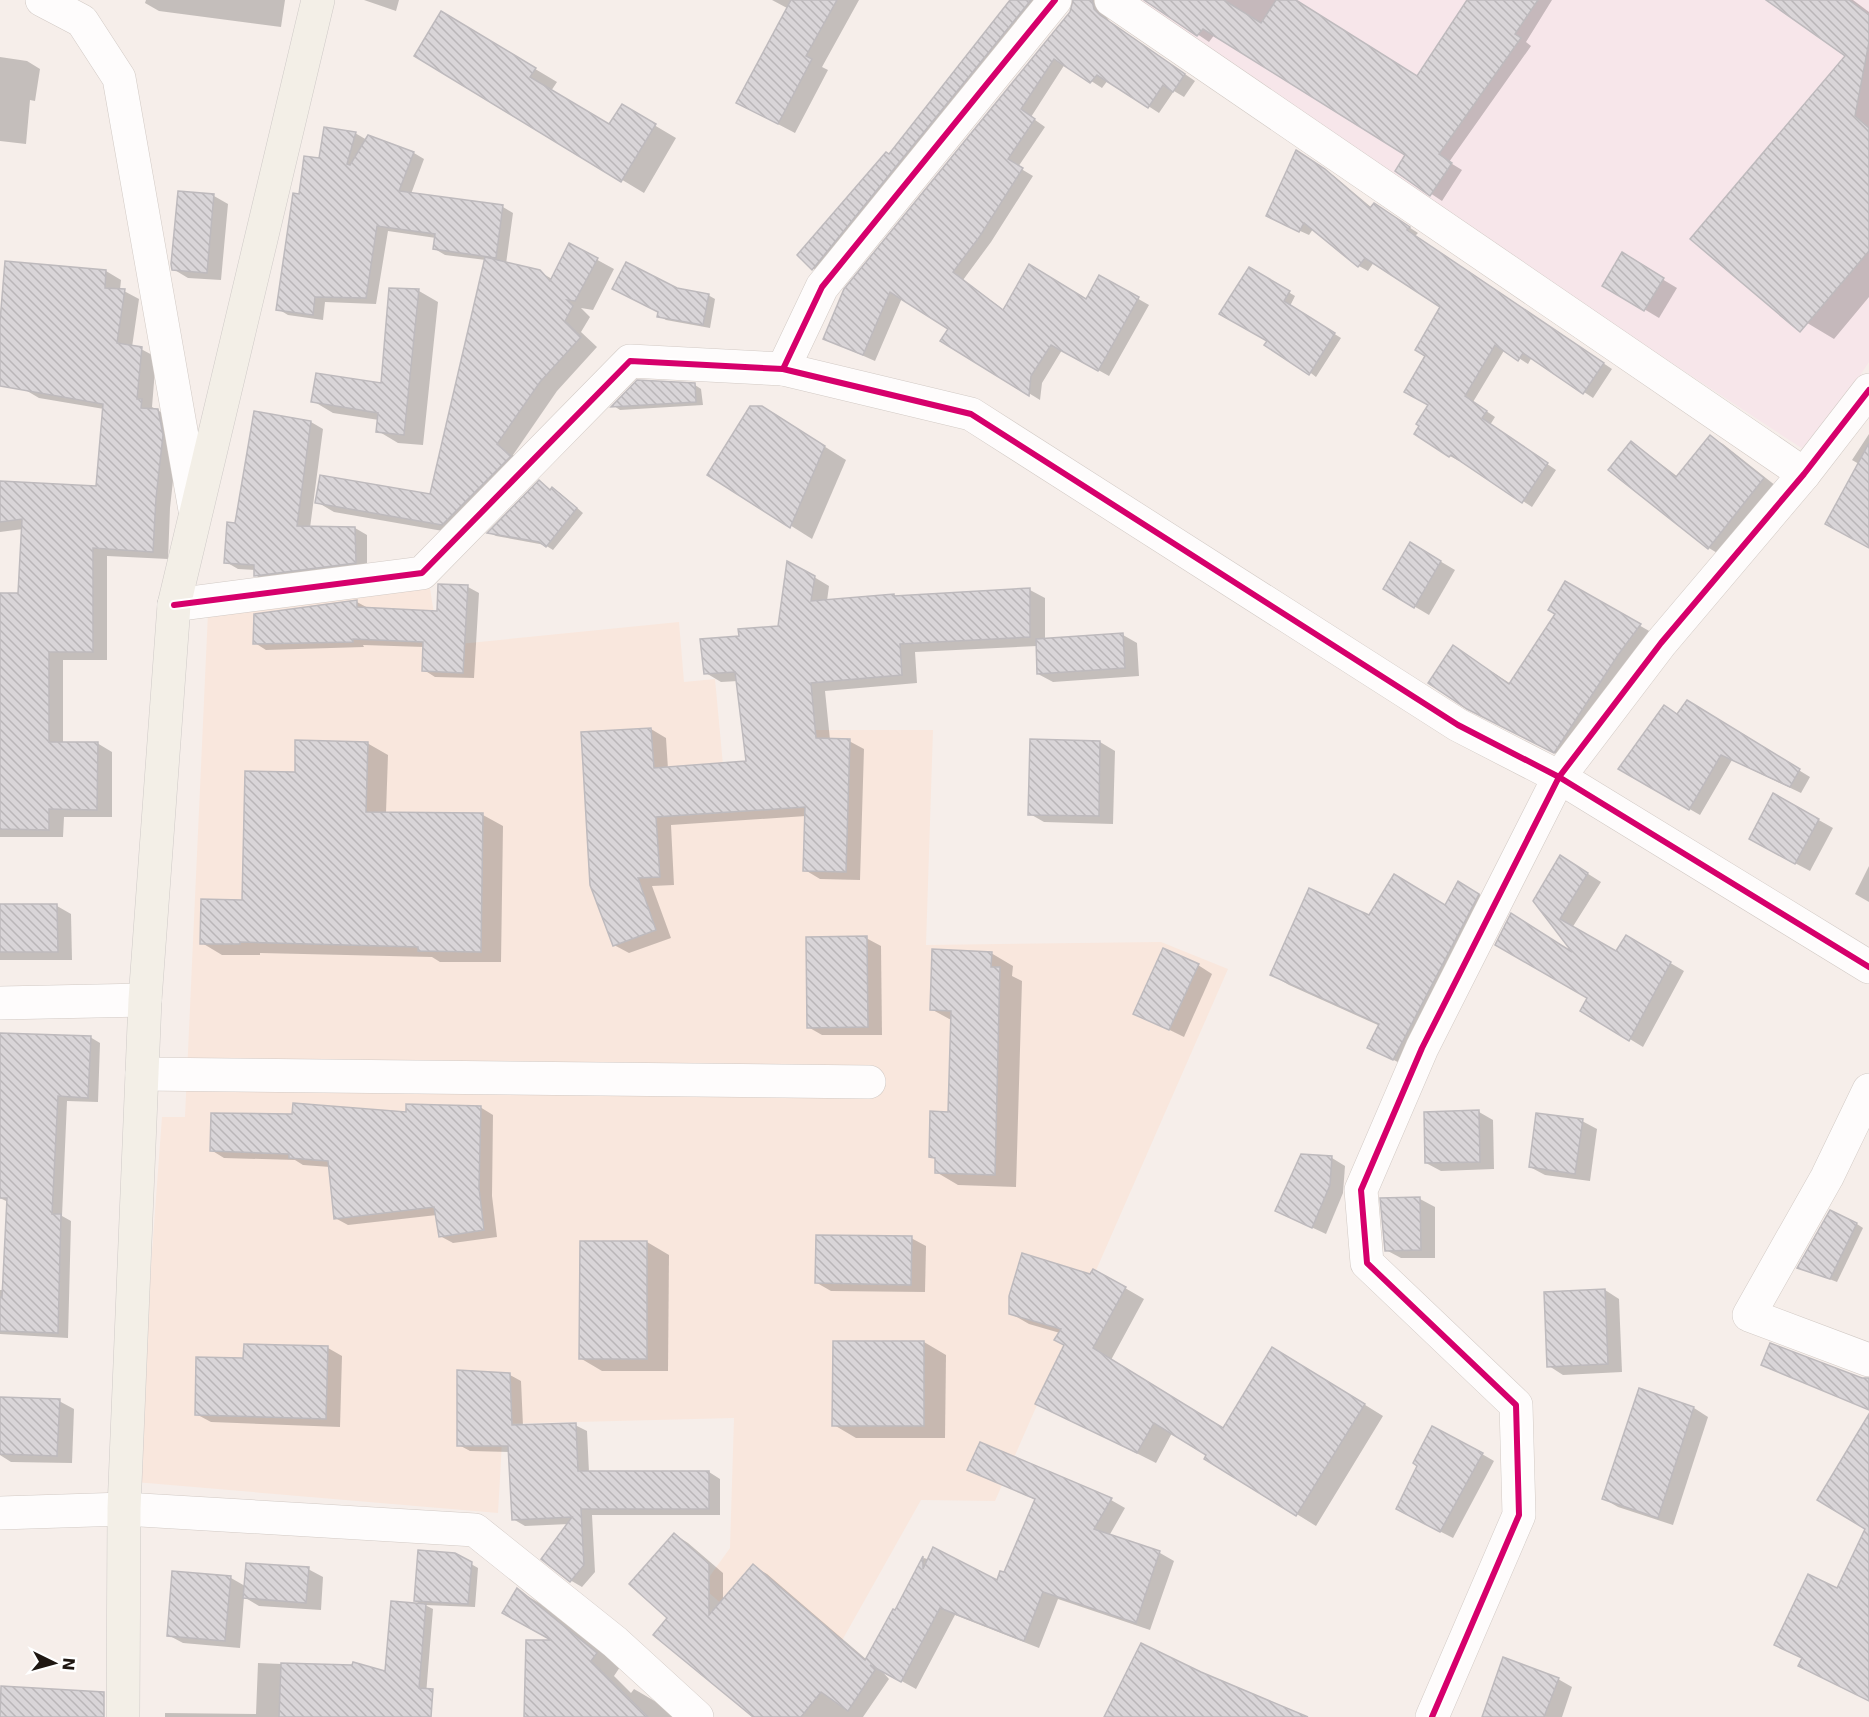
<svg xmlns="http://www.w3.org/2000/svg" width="1869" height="1717" viewBox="0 0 1869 1717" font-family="'DejaVu Sans',sans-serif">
  <defs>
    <pattern id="building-back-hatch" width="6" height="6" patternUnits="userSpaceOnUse" patternTransform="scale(1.5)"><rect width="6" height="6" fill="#d9d5d8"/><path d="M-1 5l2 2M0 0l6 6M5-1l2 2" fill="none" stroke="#bab6b8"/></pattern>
  </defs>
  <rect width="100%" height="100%" fill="#f6eeea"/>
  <path fill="#f7e6ea" d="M1119,0H1869V362L1809,453Z"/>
  <path fill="#f9e7dd" d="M429,582L439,646L679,622L684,682L715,679L723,765L788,761V730H933L926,945L1161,942L1228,969L995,1501L921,1500L817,1685L702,1587L730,1548L734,1418L503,1424L498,1513L135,1482L162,1117H185L208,613Z"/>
  <g fill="#0003">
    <path d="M146,0H285L281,27L159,11L145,3Z"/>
    <path d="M364,0H399L396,11Z"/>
    <path d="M772,0H859L822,67L828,70L795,133L755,112L787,8Z"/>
    <path d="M1012,0H1047L824,275L813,268L890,156Z"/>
    <path d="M1075,0H1105V15L1111,23L1195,81L1184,97L1174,91L1159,113L1108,80L1102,88L1065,64L1031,117L1045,127L1018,167L1033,176L991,242L963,280L1004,310L1086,301L1100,277L1149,305L1109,376L1062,350L1042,383L1040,400L942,340L950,328L902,298L875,361L825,339L1071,13Z"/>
    <path d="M1147,0H1294L1418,77L1469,0H1552L1526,42L1531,46L1449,162L1462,170L1442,201L1397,171L1407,155L1215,34L1209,42Z"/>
    <path d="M1769,0H1853L1869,12V297L1834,339L1752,290L1847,56Z"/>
    <path d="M463,26L557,82L551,91L610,126L622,106L676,138L644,193L416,56Z"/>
    <path d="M0,57L27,61L40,69L35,101L30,100L26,144L0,141Z"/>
    <path d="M355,133L367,140L369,136L414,153L424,159L411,194L503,207L513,213L506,264L540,272L552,279L570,245L614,269L593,310L581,308L590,317L581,332L597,347L557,391L513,455L527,466L460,534L334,512L317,502L431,496L486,260L445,255L435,249L436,238L388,231L376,304L325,302L323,320L288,315L278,309L300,195L321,160Z"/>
    <path d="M1306,157L1334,176L1372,208L1383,210L1418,233L1415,236L1612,369L1593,398L1532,357L1528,364L1505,349L1473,402L1495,417L1490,425L1556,470L1532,507L1460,459L1459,461L1450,456L1430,405L1427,355L1442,307L1374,262L1368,271L1359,266L1313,229L1309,235L1276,220Z"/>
    <path d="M179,192L214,196L228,204L221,280L188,278L173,269Z"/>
    <path d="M1622,255L1677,288L1659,318L1604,285Z"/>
    <path d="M7,263L106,271L121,280L120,290L124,291L139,299L132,347L141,349L156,357L152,407L173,419L177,444L170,508L168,559L107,556V660H63V744L97,743L112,752V817H64L63,837H0V595H19L23,529L0,532V486L97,488L104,409L39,398L0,375V339Z"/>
    <path d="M1250,269L1295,296L1290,306L1341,338L1316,377L1269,341Z"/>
    <path d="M419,291L438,302L423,445L398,443L378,431L379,420L333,413L313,401L382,384Z"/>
    <path d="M708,295L715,299L710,328L666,320L659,316Z"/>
    <path d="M695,385L701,389L703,405L620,410L614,406Z"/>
    <path d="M784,421L846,460L812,539L709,474Z"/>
    <path d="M311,422L323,429L310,528H355L367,535V569L267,582L255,575L256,570L238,569L226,562L237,525Z"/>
    <path d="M1869,434V547L1859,464L1852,460Z"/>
    <path d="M1710,437L1723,444L1776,486L1722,556L1709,548L1631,443L1644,451L1678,477Z"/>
    <path d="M540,482L552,491L553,489L560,493L583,513L553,550L545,545L496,536L490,533Z"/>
    <path d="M1411,544L1455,570L1429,615L1385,589Z"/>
    <path d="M814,577L829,586L827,601L1030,590L1045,598V640L1123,635L1137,643L1139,676L1053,682L1038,674L1037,646L915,652L917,683L825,691L830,740L849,741L864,749L860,880L820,879L805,870L806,816L671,825L674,885L652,886L671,938L629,953L614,945L651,729L666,738L668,769L748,763L738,681L721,682L706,673L740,637L779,627Z"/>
    <path d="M1565,583L1658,636L1572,762L1487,718L1453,647L1511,684L1557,614Z"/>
    <path d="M468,587L479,593L474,678L435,677L424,670V647L363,645L364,647L266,650L255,643L357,602L368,608L439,612Z"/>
    <path d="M1687,702L1810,777L1801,793L1732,760L1700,815L1620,769L1678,715Z"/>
    <path d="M1031,741L1100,742L1115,751L1113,824L1044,822L1030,814Z"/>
    <path d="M367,743L388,755L386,813L483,815L503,826L501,962H440L432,957L260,953V955H222L202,943L243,901L296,773Z"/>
    <path d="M1774,795L1833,828L1810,871L1765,847Z"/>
    <path d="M1574,865L1601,882L1572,928L1617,953L1626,937L1684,971L1643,1047L1582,1010L1589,997L1577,956L1534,901Z"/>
    <path d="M1869,866V902L1855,894Z"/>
    <path d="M1476,892L1496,905L1411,1069L1369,1047L1380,1026L1289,985L1272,975L1370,917L1446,907Z"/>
    <path d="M0,906H57L71,914L72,960H0Z"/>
    <path d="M866,938L881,946L882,1035H822L808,1027Z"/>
    <path d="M991,953L1013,966L1012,976L1022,981L1016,1187L958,1185L936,1172V1160L931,1156L950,1113L953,1021L931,1009Z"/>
    <path d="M1198,965L1212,974L1184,1037L1135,1013Z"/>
    <path d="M0,1034L90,1037L100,1043L98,1102L67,1101L62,1216L71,1221L68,1338L0,1334V1290H4L8,1202L0,1198Z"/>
    <path d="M480,1107L493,1115L492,1196L497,1237L453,1243L440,1236L437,1215L348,1225L335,1218L330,1167L303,1165L295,1160L224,1158L211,1150L407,1114Z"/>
    <path d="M1479,1112L1493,1120L1494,1169L1441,1171L1426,1163Z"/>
    <path d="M1582,1121L1597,1129L1590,1181L1545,1175L1530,1167Z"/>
    <path d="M1332,1158L1345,1166L1343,1193L1326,1234L1277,1211Z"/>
    <path d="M1420,1199L1435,1207V1258H1401L1386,1250L1382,1200Z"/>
    <path d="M1857,1224L1863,1228L1837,1282L1799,1267Z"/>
    <path d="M911,1238L926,1246L925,1292L831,1291L817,1283Z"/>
    <path d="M647,1242L669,1255L668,1371H602L580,1358Z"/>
    <path d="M1125,1288L1144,1299L1111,1360L1223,1430L1291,1359L1383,1416L1316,1526L1206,1458L1208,1455L1172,1433L1156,1463L1037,1403L1065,1345L1060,1333L1029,1324L1010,1313Z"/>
    <path d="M1605,1290L1619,1299L1622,1372L1563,1375L1549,1366Z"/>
    <path d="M834,1342H924L946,1355L945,1438H856L834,1425Z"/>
    <path d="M328,1348L342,1356L340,1427L211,1422L196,1414L245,1359Z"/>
    <path d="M510,1375L521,1381L523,1426L575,1425L587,1431L589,1472H709L720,1479V1515H592L595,1572L582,1587L570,1580L569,1524L525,1526L513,1519L510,1452L470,1451L459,1445Z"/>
    <path d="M1640,1390L1694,1408L1708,1417L1673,1525L1618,1507L1604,1499Z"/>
    <path d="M0,1399L59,1401L74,1409L72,1463L11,1462L0,1455Z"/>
    <path d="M1482,1454L1494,1461L1453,1538L1410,1516L1419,1465Z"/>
    <path d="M969,1469L1111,1500L1125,1508L1109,1536L1160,1553L1174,1561L1150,1630L1058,1599L1039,1648L955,1615L916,1689L880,1669L889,1679L863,1717H754L669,1618L674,1534L688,1543L723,1573V1601L753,1566L767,1574L867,1660L896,1613L924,1558L998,1582L1004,1574L1036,1500Z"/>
    <path d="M454,1554L478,1568L475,1607L425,1605L433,1609L425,1707L411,1717H165V1713L256,1714L258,1663L353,1667L387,1672L422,1605L415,1601Z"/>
    <path d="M308,1569L323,1577L321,1610L259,1606L244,1597L240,1648L183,1643L168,1635L231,1578L245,1586Z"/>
    <path d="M517,1590L541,1604L620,1667L614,1676L631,1693L634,1689L658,1703L673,1717H526L556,1642Z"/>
    <path d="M1558,1679L1572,1687L1562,1717H1483Z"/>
  </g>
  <g fill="url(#building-back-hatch)" stroke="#bebabd" stroke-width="1.5">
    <path d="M791,0H837L806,56L812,59L778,124L736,103Z"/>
    <path d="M1010,0H1031L812,270L797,255L886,152L889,154Z"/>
    <path d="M1073,0H1092L1094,9L1100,15L1185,74L1173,92L1163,85L1148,108L1097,75L1090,83L1054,59L1021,109L1035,119L1008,159L1023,168L980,236L953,272L1003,310L1029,264L1086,299L1099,275L1139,297L1098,371L1051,345L1031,376L1029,396L940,341L948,329L890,292L863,355L823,339L844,289L1070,12Z"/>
    <path d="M1144,0H1224L1261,23L1276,0H1296L1417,76L1467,0H1538L1515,34L1521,38L1439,154L1452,163L1430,196L1395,171L1405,155L1203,29L1197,36Z"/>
    <path d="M1766,0H1849L1869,15V42L1855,116L1869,128V251L1800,332L1690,239L1845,56Z"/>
    <path d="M441,11L536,68L530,77L609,124L622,104L656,124L621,182L414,56Z"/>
    <path d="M324,127L356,132L347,164L350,165L368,135L414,152L399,191L503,205L496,258L433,249L435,234L377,226L366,298L315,297L313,315L276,310L293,193L299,194L304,156L319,158Z"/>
    <path d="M1296,150L1325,169L1370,208L1374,203L1410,227L1407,230L1604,363L1583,394L1523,353L1518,361L1495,345L1465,396L1487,411L1482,418L1548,463L1522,503L1451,455L1449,457L1414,434L1419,426L1416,424L1428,405L1404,392L1425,356L1415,350L1440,307L1365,258L1358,267L1304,223L1299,232L1266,216Z"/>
    <path d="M178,191L214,194L207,273L172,270L171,264Z"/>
    <path d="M569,243L598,258L575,301L567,300L573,306L565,321L581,337L540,382L497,444L511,456L442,525L315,503L320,475L430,494L485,257L540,270L550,281Z"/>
    <path d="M1622,252L1664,278L1644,311L1602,286Z"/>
    <path d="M5,261L106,270L105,288L125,289L117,343L142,347L137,399H142L141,408L158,409L163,435L156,498L153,552L93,548V652H49V742H98L97,810L49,809V830L0,829V593H18L22,519L0,522V481L96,486L103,404L0,386V321Z"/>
    <path d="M626,262L677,288L709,294L703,325L657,317L658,312L612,289Z"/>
    <path d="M1249,267L1290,291L1284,301L1335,333L1309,375L1264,345L1267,341L1219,314Z"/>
    <path d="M389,288L419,289L404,435L376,432L378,413L311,402L316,373L381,383Z"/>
    <path d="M637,380L695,383L696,402L611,407Z"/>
    <path d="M750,406H762L825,446L790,528L707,475Z"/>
    <path d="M254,411L311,421L297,526L355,527L356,563L254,576V565L224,563L227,522L235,523Z"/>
    <path d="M1710,435L1764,478L1708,549L1608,470L1631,441L1676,477Z"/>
    <path d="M1869,443V548L1825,524Z"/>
    <path d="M539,480L550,490L552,487L577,508L546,547L539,542L487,533Z"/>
    <path d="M1410,542L1441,561L1414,608L1383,589Z"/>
    <path d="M787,561L815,576L811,601L894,594V596L1030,588V637L900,644L902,675L811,683L816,738L850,739L846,872L803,871L805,807L656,817L660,877L638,878L656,930L613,946L590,885L581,732L651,728L654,768L746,761L735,672L704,674L700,639L739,636L738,629L778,626Z"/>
    <path d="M1565,581L1641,624L1618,655L1554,753L1467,709L1428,683L1453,645L1509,684L1555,614L1548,610Z"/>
    <path d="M438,584L468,585L463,673L422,671L423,642L353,639V642L253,644L254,614L357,600V607L437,611Z"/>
    <path d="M1123,633L1125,668L1037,674L1036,639Z"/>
    <path d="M1687,700L1800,769L1790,787L1721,755L1689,810L1618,769L1664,705L1677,714Z"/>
    <path d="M1030,739L1100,741L1099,816L1028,815Z"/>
    <path d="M295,740L368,742L366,812L483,813L481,952L418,951V947L240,942V944H200L201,899L242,900L245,771L295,772Z"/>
    <path d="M1773,793L1819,819L1795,864L1749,839Z"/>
    <path d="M1560,855L1588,873L1560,919L1616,951L1626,935L1671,962L1629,1041L1580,1011L1587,998L1495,945L1511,913L1572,952L1533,901Z"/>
    <path d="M1394,874L1445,905L1458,881L1479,894L1393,1060L1367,1048L1379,1024L1270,975L1309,888L1369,915Z"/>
    <path d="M0,904H57L58,952H0Z"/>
    <path d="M867,936L868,1027L807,1028L806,937Z"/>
    <path d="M1163,948L1199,964L1169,1030L1133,1014Z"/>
    <path d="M932,949L992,952L991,967H1000L995,1175L935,1173V1158L929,1157L930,1111L948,1112L951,1011L930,1010Z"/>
    <path d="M0,1033L91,1036L88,1098L58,1096L52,1214H61L58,1333L0,1331V1297H2L7,1198H0Z"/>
    <path d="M293,1103L406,1112V1104L481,1106L479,1188L484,1230L439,1237L434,1207L334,1219L328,1161L289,1158V1154L210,1151L211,1113L292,1114Z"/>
    <path d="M1479,1110L1480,1162L1425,1163L1424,1112Z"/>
    <path d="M1536,1113L1583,1119L1575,1174L1529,1167Z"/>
    <path d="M1301,1154L1332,1156L1330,1185L1312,1228L1275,1211Z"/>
    <path d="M1420,1197L1421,1250L1385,1251L1380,1198Z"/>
    <path d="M1830,1210L1857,1223L1830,1279L1797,1268Z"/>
    <path d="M816,1235L912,1236L911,1285L815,1283Z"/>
    <path d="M580,1241H647V1359H579Z"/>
    <path d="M1022,1253L1090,1274L1093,1269L1126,1287L1093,1348L1223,1428L1272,1347L1365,1404L1296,1516L1204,1459L1206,1455L1154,1423L1137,1453L1035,1404L1064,1345L1054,1340L1061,1329L1009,1314V1296Z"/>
    <path d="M1605,1289L1608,1364L1547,1367L1544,1292Z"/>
    <path d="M833,1341H924V1426H832Z"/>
    <path d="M1770,1343L1862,1378H1869V1410L1761,1365Z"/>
    <path d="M244,1344L328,1346L326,1419L195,1415L196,1357L243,1358Z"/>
    <path d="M457,1370L510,1373L512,1425L576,1423L578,1471H709V1509H581L584,1565L570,1582L541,1559L572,1517L512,1520L508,1446H457Z"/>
    <path d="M1639,1388L1694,1407L1658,1518L1602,1499Z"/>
    <path d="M0,1397L60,1399L57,1456L0,1454Z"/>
    <path d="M1869,1414V1701L1798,1666L1802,1658L1774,1645L1808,1574L1837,1588L1865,1529L1817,1500Z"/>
    <path d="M1432,1426L1483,1453L1440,1532L1396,1509L1417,1466L1413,1463Z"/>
    <path d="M980,1442L1112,1498L1094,1529L1160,1551L1136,1623L1043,1592L1024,1641L940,1608L901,1682L870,1665L875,1670L848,1711L821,1692L801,1717H753L653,1635L667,1618L629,1584L674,1533L709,1564V1615L753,1564L865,1660L893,1609L895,1610L923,1556V1569L933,1547L997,1580L1000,1571L1004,1572L1035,1499L967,1470Z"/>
    <path d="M418,1550L455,1553L472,1562L468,1604L414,1601Z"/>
    <path d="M246,1563L309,1567L306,1603L243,1598Z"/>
    <path d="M172,1571L231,1576L225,1641L167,1636Z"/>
    <path d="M517,1588L597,1653L591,1661L648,1717H524L526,1640H551L502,1613Z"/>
    <path d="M391,1601L426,1604L419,1688L433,1689L431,1717H279L281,1663L352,1665L353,1662L385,1671Z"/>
    <path d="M1141,1643L1201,1672L1308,1717H1104Z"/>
    <path d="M1503,1657L1559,1678L1544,1717H1482Z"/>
    <path d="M1,1686L104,1692V1717H0Z"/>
  </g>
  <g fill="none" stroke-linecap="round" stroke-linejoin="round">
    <g stroke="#d2cac5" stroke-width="34">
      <g id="minor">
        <path d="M42,0L82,21L119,78L195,510"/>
        <path d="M1111,0L1804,474"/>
        <path d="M783,369L971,414L1458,725L1559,777L1661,643L1804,474L1869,390"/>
        <path d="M174,605L422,573L630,361L783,369L822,287L1055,0"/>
        <path d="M0,1003L145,1000"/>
        <path d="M142,1074L869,1082"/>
        <path d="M1869,1090L1827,1177L1749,1315L1869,1360"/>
        <path d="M0,1513L124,1509L475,1530L615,1642L697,1717"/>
        <path d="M1432,1717L1519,1515L1516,1405L1367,1263L1361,1190L1422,1048L1559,777L1869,967"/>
      </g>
    </g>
    <g stroke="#cfcac8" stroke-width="34">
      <path id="major" d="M123,1717L124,1509L145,1000L174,605L318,0"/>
    </g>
    <use href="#minor" stroke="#fefcfc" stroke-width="33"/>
    <use href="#major" stroke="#f3efe7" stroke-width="33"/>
    <g stroke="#fff" stroke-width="10">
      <g id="cycleway">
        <path d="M783,369L971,414L1458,725L1559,777L1661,643L1804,474L1869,390"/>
        <path d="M174,605L422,573L630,361L783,369L822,287L1055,0"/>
        <path d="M1432,1717L1519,1515L1516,1405L1367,1263L1361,1190L1422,1048L1559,777L1869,967"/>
      </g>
    </g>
    <use href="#cycleway" stroke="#d6006c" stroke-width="6"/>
  </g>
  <g transform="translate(54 1663) rotate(95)" stroke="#ffffff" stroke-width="4.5" paint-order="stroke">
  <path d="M0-4.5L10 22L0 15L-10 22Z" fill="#1e1611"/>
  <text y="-9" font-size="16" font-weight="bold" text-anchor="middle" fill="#1e1611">N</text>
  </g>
</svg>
